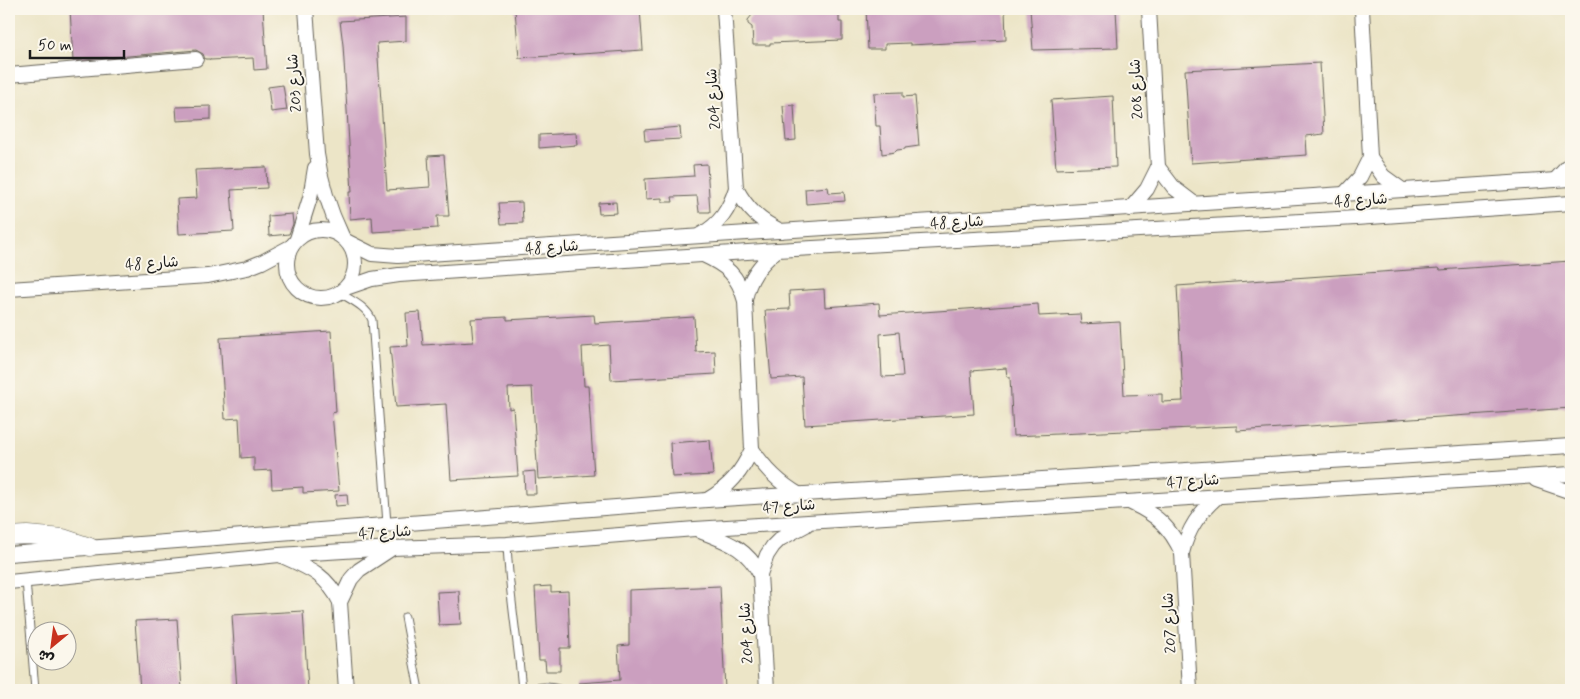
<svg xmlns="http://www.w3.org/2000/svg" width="1580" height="699" viewBox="0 0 1580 699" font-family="Mynerve,'Playpen Sans Arabic',sans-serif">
  <rect width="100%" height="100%" fill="#fbf7ec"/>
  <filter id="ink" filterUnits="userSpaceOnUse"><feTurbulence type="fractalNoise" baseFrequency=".02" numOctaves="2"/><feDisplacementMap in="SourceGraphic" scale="10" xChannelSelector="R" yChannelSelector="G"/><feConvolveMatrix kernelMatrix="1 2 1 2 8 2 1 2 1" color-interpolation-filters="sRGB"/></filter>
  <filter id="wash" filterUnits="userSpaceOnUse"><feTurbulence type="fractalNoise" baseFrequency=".0096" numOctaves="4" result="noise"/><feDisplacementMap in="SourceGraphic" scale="20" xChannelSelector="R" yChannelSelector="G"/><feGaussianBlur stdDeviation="1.12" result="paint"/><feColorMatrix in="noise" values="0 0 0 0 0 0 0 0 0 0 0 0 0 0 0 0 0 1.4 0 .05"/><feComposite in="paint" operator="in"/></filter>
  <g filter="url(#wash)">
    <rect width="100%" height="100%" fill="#ece5c7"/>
    <g id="blocks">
      <g fill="#cb9fbf" fill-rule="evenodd">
        <path d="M70,9H263L267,69L254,70L253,58L210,60V59H205L203,54L196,50L73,61Z"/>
        <path d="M532,9H640L643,50L519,58L515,10Z"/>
        <path d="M752,9H839V22H842V40L770,43V45H753L752,27L748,24V20L752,15Z"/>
        <path d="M866,9H1005L1006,40L910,45V43L885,44V49H868Z"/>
        <path d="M1030,9H1116L1118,48L1033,50Z"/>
        <path d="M406,17V41L377,43L387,190L430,187L428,156L444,155L449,216H437L438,228L373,232L372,217L350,219L349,192H352L343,45L340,21Z"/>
        <path d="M1320,63L1324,134L1306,136L1307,155L1191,163L1185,70Z"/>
        <path d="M283,85L287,110L271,112L268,87Z"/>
        <path d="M903,92V97L915,96L919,146L905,148V149L897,150L895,152L882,154L880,126H876L874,93Z"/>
        <path d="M1113,96L1116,167L1056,169L1051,100Z"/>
        <path d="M794,105L796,140L786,141L783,106Z"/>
        <path d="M211,106V119L177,121L176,107Z"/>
        <path d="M680,127L681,139L645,141L644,130Z"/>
        <path d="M576,133L577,145L539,148V135Z"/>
        <path d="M707,164L710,212H699L697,196L672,197L673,202H662V198L646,199L645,179L694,176L693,165Z"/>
        <path d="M266,167L267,188L231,190L234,231L179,234L177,199L197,198L195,170Z"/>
        <path d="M828,187L829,193L844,192L845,201L806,204L805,189Z"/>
        <path d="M522,202L523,223L501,224L499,203Z"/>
        <path d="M616,202L617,213L599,214L598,203Z"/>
        <path d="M292,214L293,224L289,234L269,236L268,216Z"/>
        <path d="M1571,261V408L1237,431V426L1013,436L1010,377H1007L1006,368L971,371L974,414L805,425L802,377L771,379L765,310L790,309L789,291L824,289L825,307L879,303L880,315L1038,304L1039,316L1080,314L1081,324L1120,322L1124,395L1162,394V402L1183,401L1177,286L1439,268L1440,270ZM899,332L903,376L882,377L880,334Z"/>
        <path d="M420,312L423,345L473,342L471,319L507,317V320L594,315L595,323L694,317L696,352L715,351L716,374L611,380L609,345L582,347L584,386H588L594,475L538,479L532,387L508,388L509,409L513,408L518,476L451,480L446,404L396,407L390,347L408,346L406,313Z"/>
        <path d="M331,331L336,412L332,413L339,491L303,493V487L272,489L271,470L254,471V457L241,458L239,418L225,419L220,338Z"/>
        <path d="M710,440L713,475L672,477L670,443Z"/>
        <path d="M535,471L536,494H525L524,472Z"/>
        <path d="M347,494L348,505L336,506L335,495Z"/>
        <path d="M551,586V592L568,591L570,648H560V671H546L545,660H539L535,587Z"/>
        <path d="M720,586L725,690H579V683L620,680L618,646L629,645V590Z"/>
        <path d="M459,591L461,624L439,625L437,592Z"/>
        <path d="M303,611L308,690H237L232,615Z"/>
        <path d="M177,619L182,690H140L135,621Z"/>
      </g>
    </g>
  </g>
  <g filter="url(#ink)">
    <use href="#blocks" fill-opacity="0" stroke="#656258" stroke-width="1"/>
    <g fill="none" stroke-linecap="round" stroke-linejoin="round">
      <g stroke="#656258" stroke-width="9">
        <g id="service">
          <path d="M340,293C351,300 367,307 372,320L387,524"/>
          <path d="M507,544C509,593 518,641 522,690"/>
          <path d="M26,580L35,690"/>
          <path d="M405,617L419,690"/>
          <path d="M529,690C541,686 549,686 562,690"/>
        </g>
      </g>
      <g stroke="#656258" stroke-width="16">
        <g id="minor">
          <path d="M306,9L317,154C321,184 329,209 342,236"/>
          <path d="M9,75L196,59"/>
          <path d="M1370,157L1383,176L1401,189"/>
          <path d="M1158,167L1174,188L1195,204"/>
          <path d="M1556,179L1571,163"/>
          <path d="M736,188C747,209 760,221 781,231"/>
          <path d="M1345,193L1360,177L1370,157L1362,9"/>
          <path d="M1130,209L1147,189L1158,167L1149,9"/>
          <circle cx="321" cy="264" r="34"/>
          <path d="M700,235C720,224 729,210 736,188L724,9"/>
          <path d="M297,239L310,198L315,168"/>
          <path d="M348,242L372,254L398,256L1571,179"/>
          <path d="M703,255C727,266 738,275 745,301L752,449C742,472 729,487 707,500"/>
          <path d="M346,288L372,279L399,275L777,250L1356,218L1571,203"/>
          <path d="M9,289L208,276L247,268L262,262L292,246"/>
          <path d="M745,300C749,278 760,264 777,250"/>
          <path d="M752,449C765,469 779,483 800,495"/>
          <path d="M1536,480L1571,492"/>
          <path d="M1131,503C1157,515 1170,527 1182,553"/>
          <path d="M700,531C727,542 746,547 760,574"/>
          <path d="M9,554L707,500L1571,446"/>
          <path d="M282,556C309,568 326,574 340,602"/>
          <path d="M9,582L279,555L392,548L507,544L695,529L1571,474"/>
          <path d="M346,690L340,602L351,579L359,570L391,549"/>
          <path d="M767,690L760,574L767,555L773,546L780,539L806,525"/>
          <path d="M1190,690L1182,553C1188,529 1199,513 1217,497"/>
        </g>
      </g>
      <g stroke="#656258" stroke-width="19">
        <path id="tertiary" d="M9,536L27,535L63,538L90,547"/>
      </g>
      <use href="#service" stroke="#fff" stroke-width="7"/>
      <use href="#minor" stroke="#fff" stroke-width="14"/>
      <use href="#tertiary" stroke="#fff" stroke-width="18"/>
    </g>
  </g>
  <g text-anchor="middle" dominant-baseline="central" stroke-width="4" stroke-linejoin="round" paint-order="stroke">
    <g font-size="15" fill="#1c1c1c" stroke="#fbf7ec">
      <text transform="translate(295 83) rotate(-94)">شارع 203</text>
      <text transform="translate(1137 89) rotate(-93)">شارع 208</text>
      <text transform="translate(714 99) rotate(-94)">شارع 204</text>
      <text transform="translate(1361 201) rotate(-4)">شارع 48</text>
      <text transform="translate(957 223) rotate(-3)">شارع 48</text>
      <text transform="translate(552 248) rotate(-4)">شارع 48</text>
      <text transform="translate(152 264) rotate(-4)">شارع 48</text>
      <text transform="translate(1193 482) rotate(-4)">شارع 47</text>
      <text transform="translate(789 507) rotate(-4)">شارع 47</text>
      <text transform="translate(385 533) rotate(-3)">شارع 47</text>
      <text transform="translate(1170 623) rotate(-93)">شارع 207</text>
      <text transform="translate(747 633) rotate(-93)">شارع 204</text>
    </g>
  </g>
  <rect width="1580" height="699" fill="none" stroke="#fbf7ec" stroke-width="30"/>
  <g transform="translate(52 646) rotate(209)"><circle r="24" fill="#fbf7ec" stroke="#a29f99"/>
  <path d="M0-4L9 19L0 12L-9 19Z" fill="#c8321e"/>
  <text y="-8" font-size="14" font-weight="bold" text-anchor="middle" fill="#1c1c1c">ش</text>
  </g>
  <path d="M30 50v8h94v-8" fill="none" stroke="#1c1c1c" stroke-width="2.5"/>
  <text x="38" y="50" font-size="15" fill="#1c1c1c" stroke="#fbf7ec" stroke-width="4" paint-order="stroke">50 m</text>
</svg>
